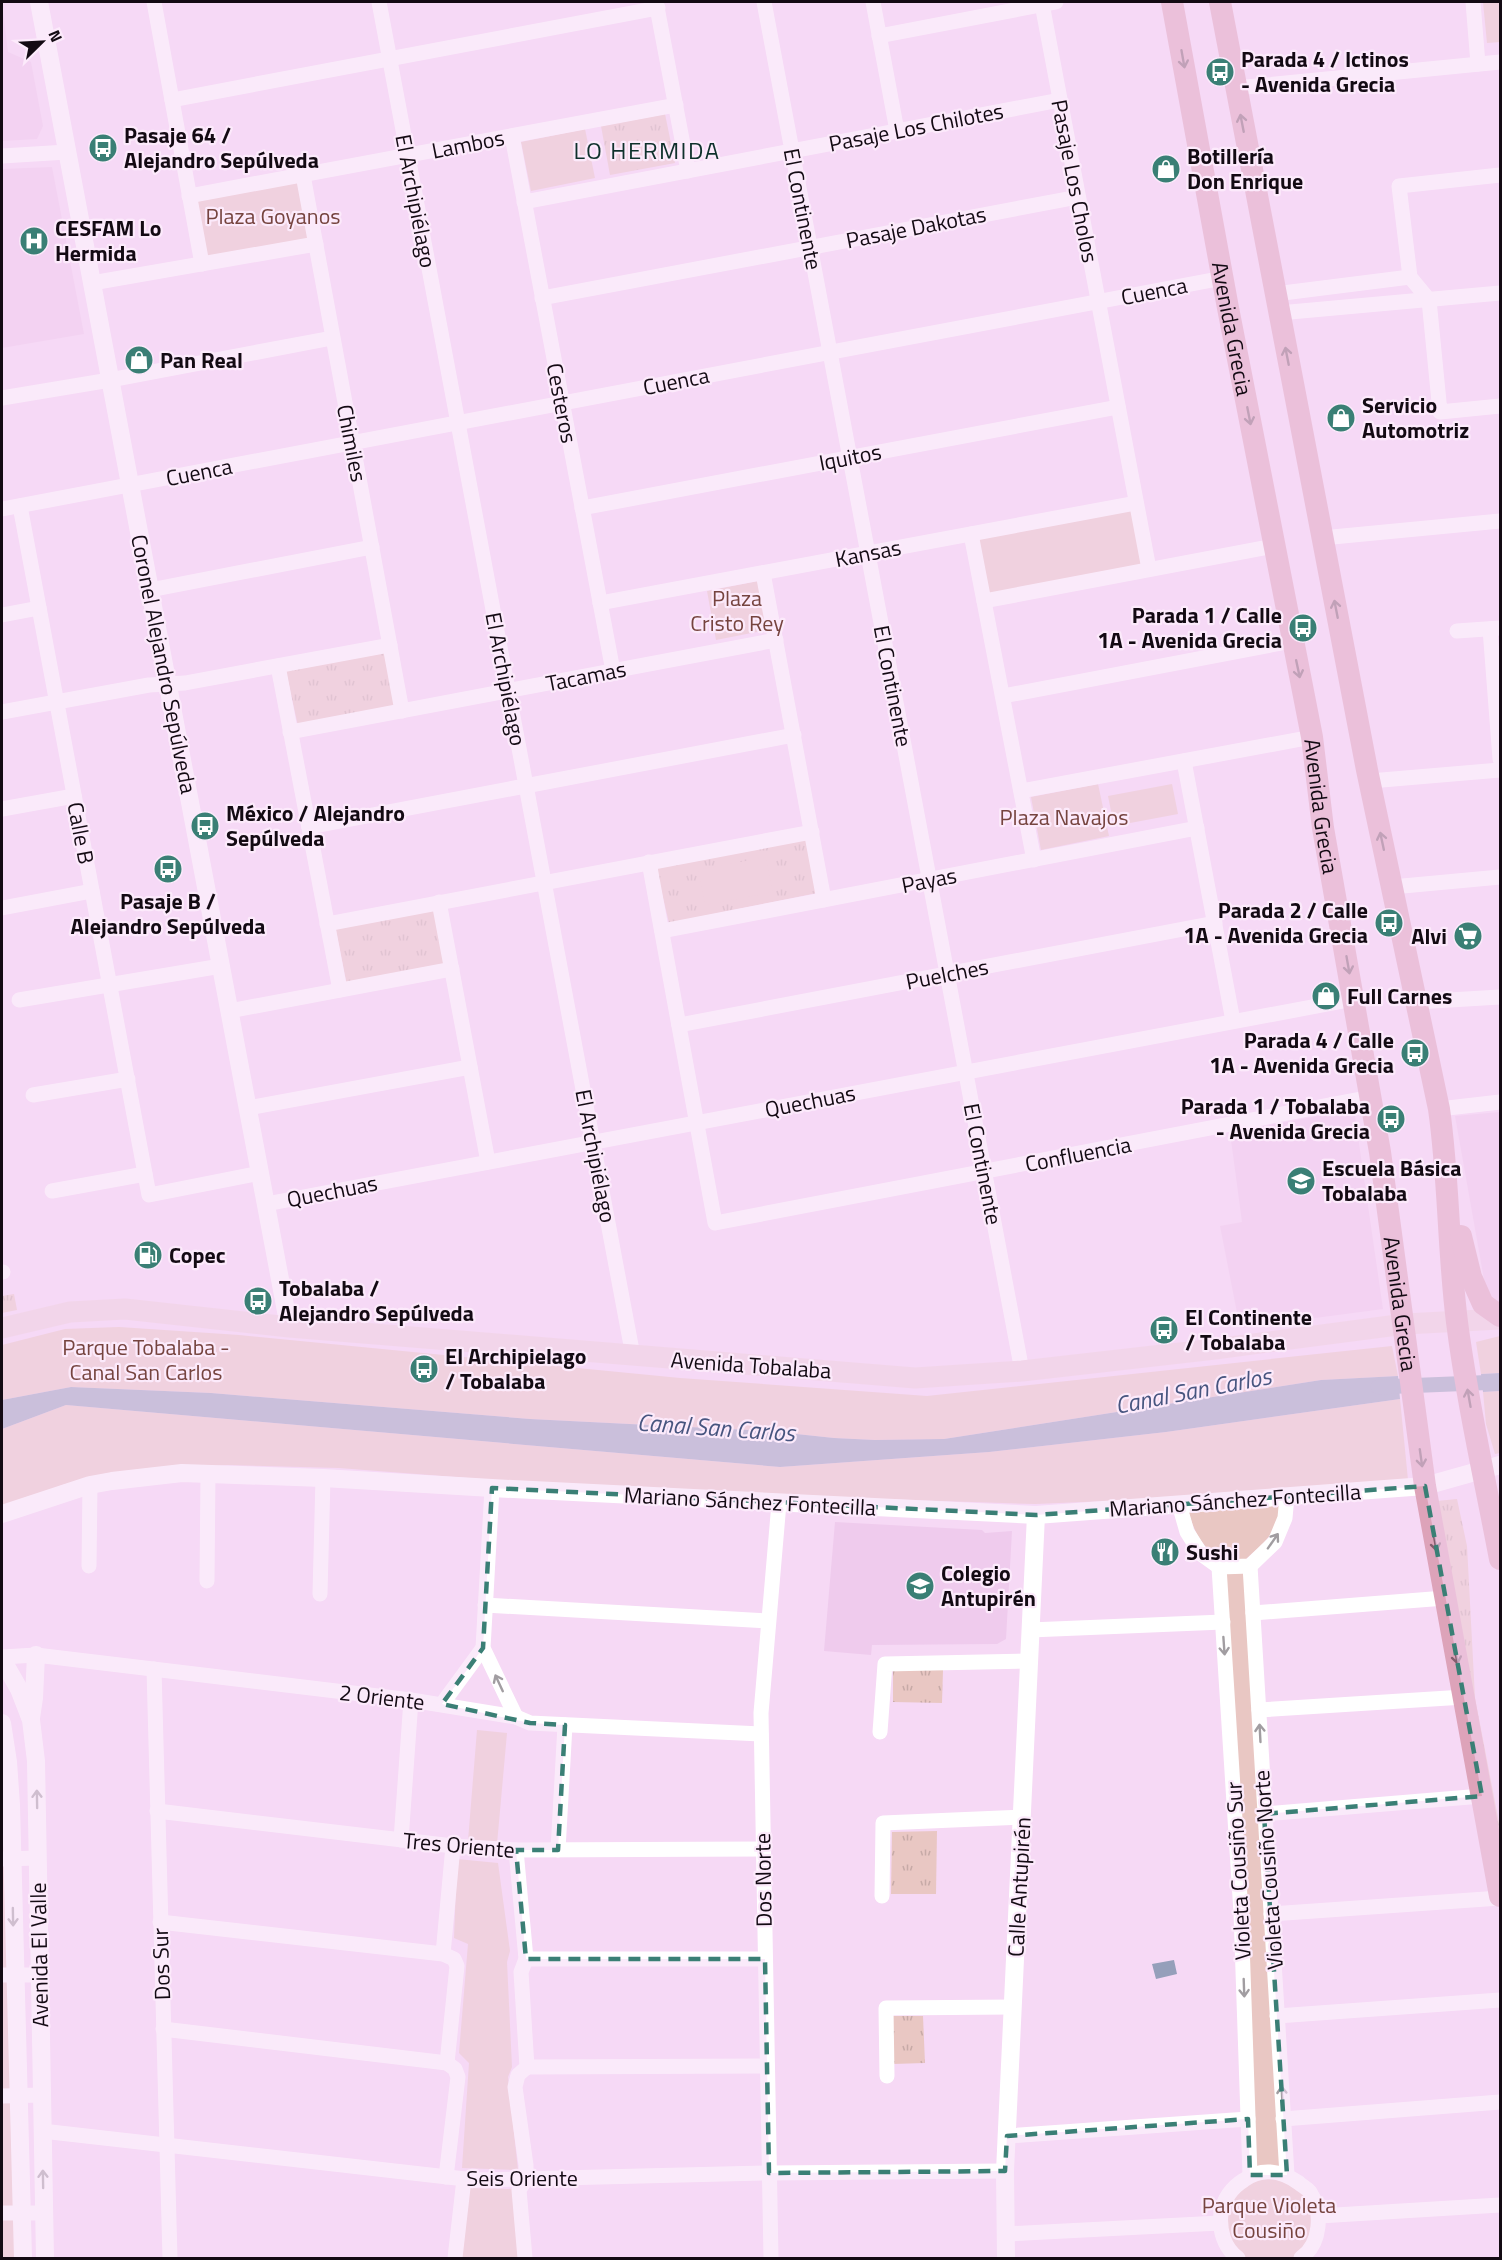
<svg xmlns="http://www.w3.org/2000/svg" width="1502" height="2260" viewBox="0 0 1502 2260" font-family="'Titillium Web',sans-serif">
  <defs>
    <pattern id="grass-tufts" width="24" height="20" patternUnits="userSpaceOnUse" patternTransform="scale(1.5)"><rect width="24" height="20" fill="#e9c7c3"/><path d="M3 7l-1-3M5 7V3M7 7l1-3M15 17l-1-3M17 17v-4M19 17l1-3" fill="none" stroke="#c7aaa7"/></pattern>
  </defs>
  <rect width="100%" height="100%" fill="#f6d9f5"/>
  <g fill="#efcbed">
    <path d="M2,2L8,52L31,62L43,126L37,139L2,141Z"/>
    <path d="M52,167L84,334L2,348V169Z"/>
    <path d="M1354,1109L1383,1309L1240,1328L1220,1226L1242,1222L1231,1140L1240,1131Z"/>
    <path d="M1500,1112V1302H1488L1455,1116Z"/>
    <path d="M835,1522L982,1530L985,1533L1012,1531L1006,1639L997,1644L872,1645L871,1655L824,1651Z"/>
  </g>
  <g fill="url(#grass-tufts)">
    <path d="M665,114L675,163L610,175L601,126Z"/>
    <path d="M386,648L398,708L298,726L285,667Z"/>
    <path d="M807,839L817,893L669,923L656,868Z"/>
    <path d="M433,907L446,966L347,986L335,925Z"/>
    <path d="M14,1294L17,1310L2,1313V1296Z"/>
    <path d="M1457,1499L1467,1546L1475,1698L1500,1828V1872L1437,1501Z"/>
    <path d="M893,1669L943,1670L942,1703L893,1702Z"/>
    <path d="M937,1831L936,1894H891L892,1832Z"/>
    <path d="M892,2016H923L925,2063L893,2064Z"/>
  </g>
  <g fill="#e9c7c3">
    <path d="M1483,2H1500V42L1487,43Z"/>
    <path d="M585,129L595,178L531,191L521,142Z"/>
    <path d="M299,180L312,242L205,258L196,198Z"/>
    <path d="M1133,507L1144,564L989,595L977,537Z"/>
    <path d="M758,581L767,630L716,640L707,591Z"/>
    <path d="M1098,784L1109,836L1041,850L1031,797Z"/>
    <path d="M1172,784L1178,814L1114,826L1108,796Z"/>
    <path d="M766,857L773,892L705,905L698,870Z"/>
    <path d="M119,1327L239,1335L680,1378L927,1396L1392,1346L1398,1376L1321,1380L944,1439L875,1440L834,1438L768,1431L530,1419L211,1393L71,1387L2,1400V1345L65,1329Z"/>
    <path d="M1500,1336V1373L1481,1374L1476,1342Z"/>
    <path d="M1500,1391V1453L1495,1454L1486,1424L1483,1392Z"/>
    <path d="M1400,1399L1408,1480L1179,1498L1035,1504L786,1496L507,1481L339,1468L228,1465L108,1473L62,1485L2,1510V1429L66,1405L780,1467L989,1452L1166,1432Z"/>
    <path d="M1282,1502C1282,1528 1264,1543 1246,1559L1285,2179C1291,2183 1300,2188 1304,2193C1318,2211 1316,2248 1293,2258C1287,2260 1277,2258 1270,2258C1263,2258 1253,2260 1247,2258C1234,2254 1227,2236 1226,2225C1224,2204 1237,2191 1252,2180L1224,1562C1202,1547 1195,1535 1188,1510Z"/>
    <path d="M2,1724L23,2258H2Z"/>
    <path d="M477,1730L507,1733L497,1844L468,1841Z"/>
    <path d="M457,1859L498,1863L510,1951L507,1962L512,2067L508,2077L518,2170L462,2168L469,2063L459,2053L468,1944L454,1938Z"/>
    <path d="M467,2188L515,2189L518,2258H459Z"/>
  </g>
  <g fill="#959fba">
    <path d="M1500,1373V1391L1483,1392L1481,1374Z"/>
    <path d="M1398,1376L1400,1399L1166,1432L989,1452L780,1467L66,1405L2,1429V1400L71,1387L211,1393L530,1419L768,1431L834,1438L875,1440L944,1439L1321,1380Z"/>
    <path d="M1174,1960L1177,1974L1156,1979L1152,1964Z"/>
  </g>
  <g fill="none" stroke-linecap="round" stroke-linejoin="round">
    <path stroke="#959fba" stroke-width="15" d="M1378,1387L1500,1382"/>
    <g stroke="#fff" stroke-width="15">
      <path d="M154,2L202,264"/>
      <path d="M379,2L633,1356"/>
      <path d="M656,2L688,171"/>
      <path d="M764,2L1022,1371"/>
      <path d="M873,2L897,131"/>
      <path d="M1473,2L1478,64"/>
      <path d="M1042,4L1149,569"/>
      <path d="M879,36L1056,2"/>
      <path d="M1236,88L1500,62"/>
      <path d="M172,100L658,8"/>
      <path d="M512,136L613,671"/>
      <path d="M2,156L67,152"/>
      <path d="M303,175L402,711"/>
      <path d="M1500,175L1399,186L1410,277L1429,300L1440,412L1500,406"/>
      <path d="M189,196L676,105"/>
      <path d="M524,202L1060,100"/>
      <path d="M92,283L316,244"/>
      <path d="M1275,294L1410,277"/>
      <path d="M542,298L1078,197"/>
      <path d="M1279,313L1500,293"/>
      <path d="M2,398L110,380L332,338"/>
      <path d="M20,506L149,1195L260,1173"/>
      <path d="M582,508L1118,407"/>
      <path d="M2,509L1223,278"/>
      <path d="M971,534L1034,860"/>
      <path d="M1322,538L1500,521"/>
      <path d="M763,573L824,900"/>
      <path d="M150,590L372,547"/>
      <path d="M984,601L1274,546"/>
      <path d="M600,603L1136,503"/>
      <path d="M2,615L39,608"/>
      <path d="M1490,629L1500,759"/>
      <path d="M1457,631L1500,628"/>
      <path d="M278,666L340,990"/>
      <path d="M1003,696L1292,641"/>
      <path d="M2,712L149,685L185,683L390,645"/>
      <path d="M290,732L776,640"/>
      <path d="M1184,761L1233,1021"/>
      <path d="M1370,781L1500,770"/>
      <path d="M1021,791L1312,737"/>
      <path d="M2,809L74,796"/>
      <path d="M309,827L794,735"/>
      <path d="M649,862L715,1223L1371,1097"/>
      <path d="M1392,887L1500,877"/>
      <path d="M439,902L488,1162"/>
      <path d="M2,908L92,891"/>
      <path d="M327,924L812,832"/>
      <path d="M662,931L1197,828"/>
      <path d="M19,1000L221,966"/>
      <path d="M1416,1002L1500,997"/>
      <path d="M229,1011L452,969"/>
      <path d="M679,1025L1215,923"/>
      <path d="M33,1095L128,1079"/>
      <path d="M248,1108L470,1067"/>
      <path d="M1439,1109L1500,1102"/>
      <path d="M52,1191L145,1174"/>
      <path d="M266,1204L1354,999"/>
      <path d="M2,1272H3"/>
      <path d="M492,1488L483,1648L516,1717"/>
      <path d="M1179,1504L1187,1532L1201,1554L1219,1567L1250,1566L1275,1542L1285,1518L1287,1496"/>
      <path d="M89,1566L90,1485"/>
      <path d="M1250,1566L1287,2175"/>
      <path d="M1219,1567L1241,1913L1250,2175"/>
      <path d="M207,1581L208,1473"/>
      <path d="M320,1594L323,1478"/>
      <path d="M485,1605L768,1621"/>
      <path d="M1253,1613L1445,1598"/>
      <path d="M1030,1630L1223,1622"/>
      <path d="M2,1657L36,1655L411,1700L516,1717L530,1723L761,1734"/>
      <path d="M154,1669L170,2258"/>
      <path d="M442,1704L483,1648"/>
      <path d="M1259,1710L1464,1697"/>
      <path d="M880,1732L885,1664L1029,1661"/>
      <path d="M157,1811L453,1846L516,1850L763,1849"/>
      <path d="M1264,1814L1482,1796"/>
      <path d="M401,1840L411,1700"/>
      <path d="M516,1850L526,1959L521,1972L527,2067"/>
      <path d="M558,1850L565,1725"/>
      <path d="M2,1859L37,1858"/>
      <path d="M882,1896L883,1823L1022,1817"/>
      <path d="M1271,1914L1500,1898"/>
      <path d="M160,1922L443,1954L454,1959L457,1966L447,2063"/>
      <path d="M443,1954L453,1846"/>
      <path d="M526,1959H765"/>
      <path d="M2,1975H39"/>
      <path d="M1277,2016L1500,2000"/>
      <path d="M163,2029L447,2063"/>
      <path d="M527,2067L767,2066"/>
      <path d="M887,2076L886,2008L1013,2007"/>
      <path d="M2,2096L41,2095"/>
      <path d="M1283,2119L1500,2102"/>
      <path d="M42,2131L474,2180L769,2173L1005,2171"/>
      <path d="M1007,2136L1248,2119"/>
      <path d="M446,2177L458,2077L455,2069L447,2063"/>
      <path d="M2,2213H43"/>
      <path d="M1319,2216L1500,2205"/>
      <path d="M1006,2234L1220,2223"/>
      <path d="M455,2258L464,2179"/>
      <path d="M525,2258L519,2190L526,2179V2165L515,2087L518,2075L527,2067"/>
      <path d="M771,2258L761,1713L779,1503"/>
      <path d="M1238,2258C1224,2248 1219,2230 1221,2213C1224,2198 1231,2188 1244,2180C1262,2167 1282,2171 1299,2183C1302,2186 1307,2188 1310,2192C1323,2212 1321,2244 1301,2258"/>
    </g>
    <g stroke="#fff" stroke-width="18">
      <path d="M39,2L289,1327"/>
      <path d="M2,1514L90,1485L112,1481L182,1473L323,1478L492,1488L1036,1515L1425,1486L1500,1465"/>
      <path d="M2,1659L19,1689L31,1720L36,1761L45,2258"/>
      <path d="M31,1718L34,1698L36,1655"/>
      <path d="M2,1723L8,1762L11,1805L23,2258"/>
      <path d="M1006,2258L1005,2171L1036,1515"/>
    </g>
    <path stroke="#eed1dc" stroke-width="21" d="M2,1328L70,1312L125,1309L289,1327L915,1378L1022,1371L1215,1349L1405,1324L1500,1319"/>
    <g stroke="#dda3b9" stroke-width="22">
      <path id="s1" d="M1172,2L1228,308L1312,737L1323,828L1380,1152L1425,1486L1500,1896"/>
      <path d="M1220,2L1367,770L1439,1109C1449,1179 1448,1251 1457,1322C1467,1401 1485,1480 1500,1559"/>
      <path d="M1461,1236L1471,1277L1483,1304L1500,1316"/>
    </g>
  </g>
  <defs><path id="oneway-shaft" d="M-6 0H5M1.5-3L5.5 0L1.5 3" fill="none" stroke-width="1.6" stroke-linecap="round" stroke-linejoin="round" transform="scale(1.5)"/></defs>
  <g stroke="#825e6e">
    <use href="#oneway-shaft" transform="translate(1183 59) rotate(80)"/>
    <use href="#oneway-shaft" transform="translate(1242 123) rotate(-101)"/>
    <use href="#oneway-shaft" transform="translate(1287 356) rotate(-101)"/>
    <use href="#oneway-shaft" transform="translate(1249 416) rotate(79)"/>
    <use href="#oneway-shaft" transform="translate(1336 609) rotate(-101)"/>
    <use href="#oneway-shaft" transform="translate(1298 669) rotate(78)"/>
    <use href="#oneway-shaft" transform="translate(1382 841) rotate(-102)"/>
    <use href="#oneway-shaft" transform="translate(1348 965) rotate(80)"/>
    <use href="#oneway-shaft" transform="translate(1469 1398) rotate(-100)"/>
    <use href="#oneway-shaft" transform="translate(1421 1458) rotate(82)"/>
    <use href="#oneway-shaft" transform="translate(1435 1542) rotate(80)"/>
    <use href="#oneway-shaft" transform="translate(1456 1655) rotate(80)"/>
  </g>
  <g stroke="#a19da1">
    <use href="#oneway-shaft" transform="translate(1273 1541) rotate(-55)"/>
    <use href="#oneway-shaft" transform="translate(1224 1646) rotate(86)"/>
    <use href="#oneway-shaft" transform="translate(499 1683) rotate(-115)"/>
    <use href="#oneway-shaft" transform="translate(1260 1733) rotate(-93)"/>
    <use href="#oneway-shaft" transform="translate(37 1799) rotate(-91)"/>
    <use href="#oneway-shaft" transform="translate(13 1917) rotate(89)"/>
    <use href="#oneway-shaft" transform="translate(1244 1988) rotate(88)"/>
    <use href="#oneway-shaft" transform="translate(1282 2095) rotate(-93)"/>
    <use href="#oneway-shaft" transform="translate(43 2179) rotate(-91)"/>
  </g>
  <path d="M0 0H1502V2260H0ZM1425,1486L1482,1796L1264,1814L1287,2175H1250L1248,2119L1007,2136L1005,2171L769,2173L765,1959H526L516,1850H558L565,1725L530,1723L442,1704L483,1648L492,1488L1036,1515Z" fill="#f6d9f5" fill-opacity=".55" fill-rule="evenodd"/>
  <path fill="none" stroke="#3a7f75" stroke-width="4.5" stroke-dasharray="12 8" stroke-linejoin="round" d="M1425,1486L1482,1796L1264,1814L1287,2175H1250L1248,2119L1007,2136L1005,2171L769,2173L765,1959H526L516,1850H558L565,1725L530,1723L442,1704L483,1648L492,1488L1036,1515Z"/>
  <defs>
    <g id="bus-disc" transform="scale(1.5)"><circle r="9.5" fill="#3a7f75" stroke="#fceafb"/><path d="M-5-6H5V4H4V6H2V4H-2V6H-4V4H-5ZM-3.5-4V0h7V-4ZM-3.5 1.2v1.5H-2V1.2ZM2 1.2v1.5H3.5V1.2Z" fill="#fff"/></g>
    <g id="shop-disc" transform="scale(1.5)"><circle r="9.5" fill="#3a7f75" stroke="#fceafb"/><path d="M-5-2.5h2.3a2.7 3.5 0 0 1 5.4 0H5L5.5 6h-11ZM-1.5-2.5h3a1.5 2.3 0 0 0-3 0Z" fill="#fff"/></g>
    <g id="hospital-disc" transform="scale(1.5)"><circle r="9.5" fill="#3a7f75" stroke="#fceafb"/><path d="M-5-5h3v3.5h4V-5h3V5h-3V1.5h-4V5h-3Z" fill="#fff"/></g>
    <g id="supermarket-disc" transform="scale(1.5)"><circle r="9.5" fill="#3a7f75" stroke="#fceafb"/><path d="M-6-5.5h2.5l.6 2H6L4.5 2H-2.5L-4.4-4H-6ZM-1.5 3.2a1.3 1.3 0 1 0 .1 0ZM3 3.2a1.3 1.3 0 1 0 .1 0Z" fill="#fff"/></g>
    <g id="school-disc" transform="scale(1.5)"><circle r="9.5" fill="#3a7f75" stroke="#fceafb"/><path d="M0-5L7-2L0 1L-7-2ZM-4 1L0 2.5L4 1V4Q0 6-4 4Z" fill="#fff"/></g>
    <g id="fuel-disc" transform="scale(1.5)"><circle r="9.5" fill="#3a7f75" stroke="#fceafb"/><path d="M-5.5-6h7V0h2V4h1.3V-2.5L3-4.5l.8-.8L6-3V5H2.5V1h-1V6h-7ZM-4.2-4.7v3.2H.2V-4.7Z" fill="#fff"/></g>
    <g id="restaurant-disc" transform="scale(1.5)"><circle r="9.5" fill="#3a7f75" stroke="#fceafb"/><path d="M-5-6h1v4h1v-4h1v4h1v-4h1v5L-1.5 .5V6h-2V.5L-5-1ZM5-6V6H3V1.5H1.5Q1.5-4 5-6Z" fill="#fff"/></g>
  </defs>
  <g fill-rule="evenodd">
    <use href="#bus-disc" x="1220" y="72"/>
    <use href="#bus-disc" x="103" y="148"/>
    <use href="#shop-disc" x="1166" y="169"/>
    <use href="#hospital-disc" x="34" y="241"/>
    <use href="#shop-disc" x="139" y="360"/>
    <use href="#shop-disc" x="1341" y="418"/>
    <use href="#bus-disc" x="1303" y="628"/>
    <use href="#bus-disc" x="205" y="826"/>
    <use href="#bus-disc" x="168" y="869"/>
    <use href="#bus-disc" x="1389" y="923"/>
    <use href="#supermarket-disc" x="1468" y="936"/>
    <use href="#shop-disc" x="1326" y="996"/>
    <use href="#bus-disc" x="1415" y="1053"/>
    <use href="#bus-disc" x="1391" y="1119"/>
    <use href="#school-disc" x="1301" y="1181"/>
    <use href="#fuel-disc" x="148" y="1255"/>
    <use href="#bus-disc" x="258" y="1301"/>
    <use href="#bus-disc" x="1164" y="1330"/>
    <use href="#bus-disc" x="424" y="1369"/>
    <use href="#restaurant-disc" x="1165" y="1552"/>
    <use href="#school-disc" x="920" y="1586"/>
  </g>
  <g text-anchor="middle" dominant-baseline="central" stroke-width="4.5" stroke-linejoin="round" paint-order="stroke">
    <g font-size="22" font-weight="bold" fill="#130a13" stroke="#fceafb" text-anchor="start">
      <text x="1241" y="59">Parada 4 / Ictinos<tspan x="1241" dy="25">- Avenida Grecia</tspan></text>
      <text x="124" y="135">Pasaje 64 /<tspan x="124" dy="25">Alejandro Sepúlveda</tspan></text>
      <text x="1187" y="156">Botillería<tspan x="1187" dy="25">Don Enrique</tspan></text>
      <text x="55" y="228">CESFAM Lo<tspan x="55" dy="25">Hermida</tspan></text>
      <text x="160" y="360">Pan Real</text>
      <text x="1362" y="405">Servicio<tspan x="1362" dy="25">Automotriz</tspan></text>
      <text x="1282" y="615" text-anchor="end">Parada 1 / Calle<tspan x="1282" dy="25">1A - Avenida Grecia</tspan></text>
      <text x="226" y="813">México / Alejandro<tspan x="226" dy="25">Sepúlveda</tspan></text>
      <text x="168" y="901" text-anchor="middle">Pasaje B /<tspan x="168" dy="25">Alejandro Sepúlveda</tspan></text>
      <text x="1368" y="910" text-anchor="end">Parada 2 / Calle<tspan x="1368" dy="25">1A - Avenida Grecia</tspan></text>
      <text x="1447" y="936" text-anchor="end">Alvi</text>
      <text x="1347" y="996">Full Carnes</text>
      <text x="1394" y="1040" text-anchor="end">Parada 4 / Calle<tspan x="1394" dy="25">1A - Avenida Grecia</tspan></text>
      <text x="1370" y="1106" text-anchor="end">Parada 1 / Tobalaba<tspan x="1370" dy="25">- Avenida Grecia</tspan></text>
      <text x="1322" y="1168">Escuela Básica<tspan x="1322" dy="25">Tobalaba</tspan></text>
      <text x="169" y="1255">Copec</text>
      <text x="279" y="1288">Tobalaba /<tspan x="279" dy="25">Alejandro Sepúlveda</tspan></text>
      <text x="1185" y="1317">El Continente<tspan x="1185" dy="25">/ Tobalaba</tspan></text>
      <text x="445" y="1356">El Archipielago<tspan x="445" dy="25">/ Tobalaba</tspan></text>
      <text x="1186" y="1552">Sushi</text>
      <text x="941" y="1573">Colegio<tspan x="941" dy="25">Antupirén</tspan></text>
    </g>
    <g font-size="22" fill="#130a13" stroke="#fceafb">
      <text transform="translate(916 127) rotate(-11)">Pasaje Los Chilotes</text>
      <text transform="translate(468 144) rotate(-11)">Lambos</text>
      <text transform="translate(1075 181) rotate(79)">Pasaje Los Cholos</text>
      <text transform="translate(416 201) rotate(79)">El Archipiélago</text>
      <text transform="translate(803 209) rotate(79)">El Continente</text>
      <text transform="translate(916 227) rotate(-11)">Pasaje Dakotas</text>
      <text transform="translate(1154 291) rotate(-11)">Cuenca</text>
      <text stroke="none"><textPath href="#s1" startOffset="332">Avenida Grecia</textPath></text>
      <text transform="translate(676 381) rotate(-11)">Cuenca</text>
      <text transform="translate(562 403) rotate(79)">Cesteros</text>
      <text transform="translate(352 443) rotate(79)">Chimiles</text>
      <text transform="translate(850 457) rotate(-11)">Iquitos</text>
      <text transform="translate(199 472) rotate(-11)">Cuenca</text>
      <text transform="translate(868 553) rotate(-11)">Kansas</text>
      <text transform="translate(164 664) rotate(79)">Coronel Alejandro Sepúlveda</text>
      <text transform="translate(586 676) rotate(-11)">Tacamas</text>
      <text transform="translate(506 679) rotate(79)">El Archipiélago</text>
      <text transform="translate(893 686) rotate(79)">El Continente</text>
      <text stroke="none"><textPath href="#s1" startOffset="818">Avenida Grecia</textPath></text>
      <text transform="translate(81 833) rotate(79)">Calle B</text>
      <text transform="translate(929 880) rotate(-11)">Payas</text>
      <text transform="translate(947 974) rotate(-11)">Puelches</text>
      <text transform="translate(810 1101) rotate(-11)">Quechuas</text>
      <text transform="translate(1078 1154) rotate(-11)">Confluencia</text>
      <text transform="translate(596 1156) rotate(79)">El Archipiélago</text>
      <text transform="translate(983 1164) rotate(79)">El Continente</text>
      <text transform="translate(332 1191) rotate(-11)">Quechuas</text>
      <text stroke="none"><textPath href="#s1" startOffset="1322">Avenida Grecia</textPath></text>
      <text transform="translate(751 1365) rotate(4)">Avenida Tobalaba</text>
      <text transform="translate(1235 1500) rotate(-4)">Mariano Sánchez Fontecilla</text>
      <text transform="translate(750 1501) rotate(3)">Mariano Sánchez Fontecilla</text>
      <text transform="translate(382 1697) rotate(7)">2 Oriente</text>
      <text transform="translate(459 1845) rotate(5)">Tres Oriente</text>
      <text transform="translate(1268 1870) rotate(-94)">Violeta Cousiño Norte</text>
      <text transform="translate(1238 1871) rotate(-93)">Violeta Cousiño Sur</text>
      <text transform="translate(763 1880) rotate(-91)">Dos Norte</text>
      <text transform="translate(1019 1887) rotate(-87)">Calle Antupirén</text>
      <text transform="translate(39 1955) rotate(-91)">Avenida El Valle</text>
      <text transform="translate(161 1964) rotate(-92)">Dos Sur</text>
      <text x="522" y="2178">Seis Oriente</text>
    </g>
    <g font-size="22" fill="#76443f" stroke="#fceafb">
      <text x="273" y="216">Plaza Goyanos</text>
      <text x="737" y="598">Plaza<tspan x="737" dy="25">Cristo Rey</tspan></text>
      <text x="1064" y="817">Plaza Navajos</text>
      <text x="146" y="1347">Parque Tobalaba -<tspan x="146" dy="25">Canal San Carlos</tspan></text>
      <text x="1269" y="2205">Parque Violeta<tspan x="1269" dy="25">Cousiño</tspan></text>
    </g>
    <g font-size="24" letter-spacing="1.5" fill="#0f312c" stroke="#fceafb">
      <text x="647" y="150">LO HERMIDA</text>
    </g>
    <g font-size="24" font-style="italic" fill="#47557f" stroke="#fceafb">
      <text transform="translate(1193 1390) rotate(-11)">Canal San Carlos</text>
      <text transform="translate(716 1427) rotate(4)">Canal San Carlos</text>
    </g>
  </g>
  <rect width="1502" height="2260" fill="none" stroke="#130a13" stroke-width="6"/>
  <g transform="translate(42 42) rotate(66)" stroke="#fceafb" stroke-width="4.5" paint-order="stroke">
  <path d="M0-4.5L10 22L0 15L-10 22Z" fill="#130a13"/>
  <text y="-9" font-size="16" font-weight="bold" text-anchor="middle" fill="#130a13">N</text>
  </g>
</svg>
